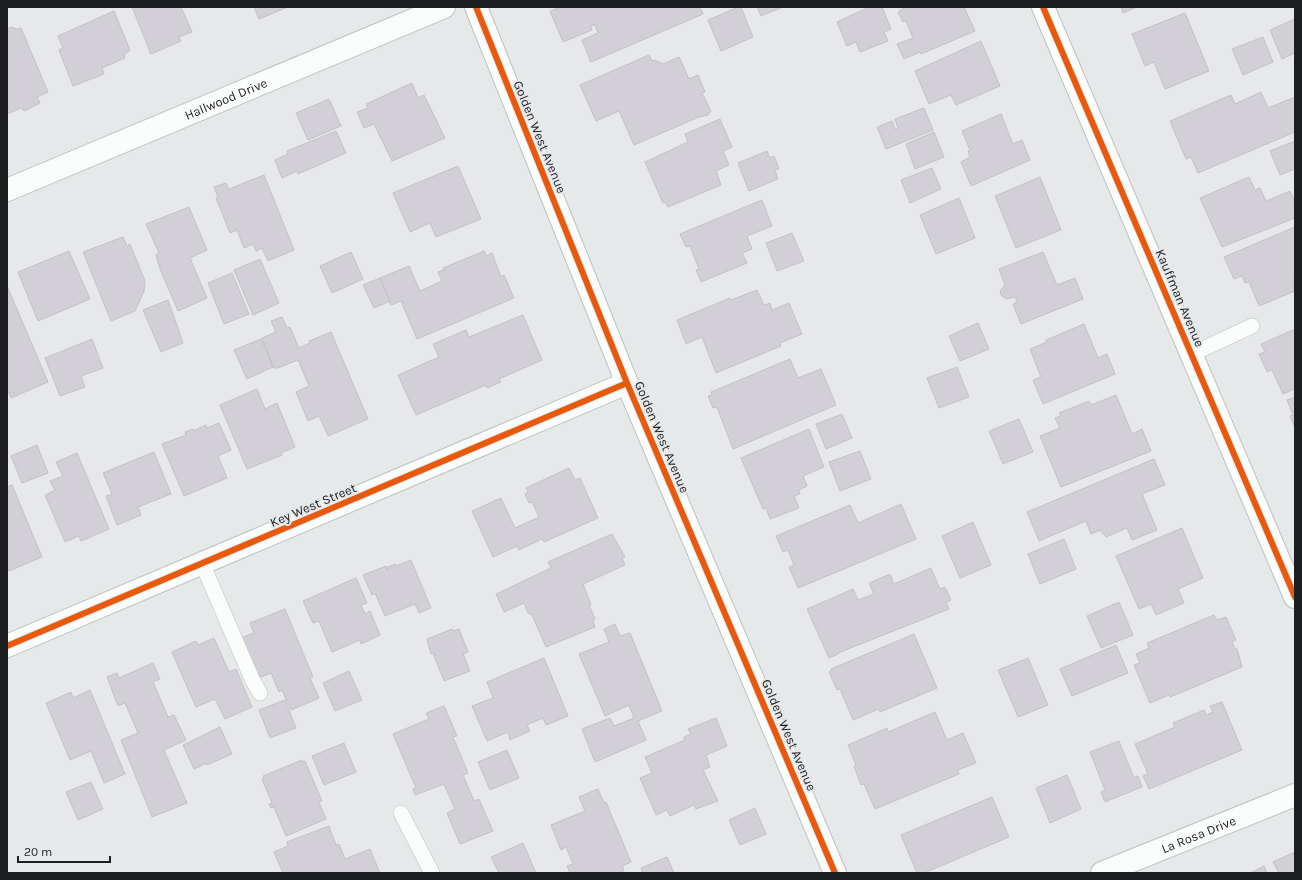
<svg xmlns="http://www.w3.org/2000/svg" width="1302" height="880" viewBox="0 0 1302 880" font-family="Karla,sans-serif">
  <rect width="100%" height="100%" fill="#e7e8ea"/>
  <g fill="#d2cfd6" stroke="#c2c2c4">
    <path d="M132,7H181L192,32L179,37L181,41L151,54Z"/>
    <path d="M254,7H288L259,19Z"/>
    <path d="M561,7H700L703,14L591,62L582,40L598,33L595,25L591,26L592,30L563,42L550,11Z"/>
    <path d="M738,7H741L753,37L721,51L708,20Z"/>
    <path d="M757,7H783L761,16Z"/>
    <path d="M869,7H882L891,29L884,32L888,41L860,52L856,42L847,46L837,22Z"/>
    <path d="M906,7H964L975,31L921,54L920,52L904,59L897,44L913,38L906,21L903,22L898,12Z"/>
    <path d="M1121,7H1137L1123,13Z"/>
    <path d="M114,11L130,50L124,55L125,58L102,68L104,74L73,86L59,50L63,48L58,36Z"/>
    <path d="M1185,13L1209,71L1165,89L1154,62L1145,66L1132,34Z"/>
    <path d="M1295,19V53L1282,59L1270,30Z"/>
    <path d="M11,27L17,29L21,28L48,92L37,97L40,103L24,111L22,108L7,114V29Z"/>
    <path d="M1263,37L1273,62L1243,75L1232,49Z"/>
    <path d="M981,41L1000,86L956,105L951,95L929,104L915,71Z"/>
    <path d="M649,55L652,61L655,60L663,64L679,57L689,79L698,75L705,92L702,93L711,111L708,115L699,117L634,145L619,111L596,121L580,85Z"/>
    <path d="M412,83L418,98L424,95L445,138L392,161L374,124L364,128L357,112L368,108L366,104Z"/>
    <path d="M1261,92L1268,108L1295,97V132L1198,173L1191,157L1186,159L1170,121L1231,95L1235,104Z"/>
    <path d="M329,99L341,126L308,140L296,113Z"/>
    <path d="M924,108L933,130L886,149L877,127L892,121L895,129L898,128L895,119Z"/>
    <path d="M1001,114L1013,144L1022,140L1030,160L971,186L961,162L970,157L968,151L970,150L962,131Z"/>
    <path d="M720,119L732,147L723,151L729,165L716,171L721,185L668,207L665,202L663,203L645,162L688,142L685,134Z"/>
    <path d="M336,131L346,153L298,174L297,171L282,178L275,160L288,154L287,151Z"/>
    <path d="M934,132L944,157L915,169L906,144Z"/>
    <path d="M1295,141V169L1280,175L1270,151Z"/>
    <path d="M767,151L770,158L774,156L779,169L775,170L778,179L749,191L738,163Z"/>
    <path d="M458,166L481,219L436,237L430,223L410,232L393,193Z"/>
    <path d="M932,168L941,189L910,203L901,180Z"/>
    <path d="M264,175L294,250L268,261L262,248L256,251L253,244L244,248L237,230L230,233L216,198L218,197L214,187L226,183L229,189Z"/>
    <path d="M1040,177L1061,230L1016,248L995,196Z"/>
    <path d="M1249,177L1255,190L1260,188L1266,201L1290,191L1295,202V218L1222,247L1200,198Z"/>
    <path d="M959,198L975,238L936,254L920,215Z"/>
    <path d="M762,200L772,226L747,236L752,249L742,253L747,263L701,282L696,270L699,269L690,246L686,247L680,234Z"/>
    <path d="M189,207L207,250L190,258L207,298L178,311L160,269L156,255L159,253L146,224Z"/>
    <path d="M1295,227V279L1293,280L1295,291L1259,306L1249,282L1245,283L1242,276L1234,279L1224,257Z"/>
    <path d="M792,233L804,261L777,271L766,243Z"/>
    <path d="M123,237L127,246L130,244L145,281L144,291L135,311L111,321L83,252Z"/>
    <path d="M69,251L90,299L38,321L18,272Z"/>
    <path d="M484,251L486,256L492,253L501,277L504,275L514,298L417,339L401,301L391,305L380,278L409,266L420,291L442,281L438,272L444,270L443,268Z"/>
    <path d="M351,252L363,279L332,293L320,266Z"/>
    <path d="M1043,252L1057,285L1075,278L1083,299L1021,324L1013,304L1017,302L1015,297L1006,299L1001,295L1000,291L1005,285L999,269Z"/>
    <path d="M260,259L279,303L253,315L234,270Z"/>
    <path d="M232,273L249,314L224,324L208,283Z"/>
    <path d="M380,278L390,301L374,308L363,285Z"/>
    <path d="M7,286L48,382L11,398L9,392L7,393Z"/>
    <path d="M757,290L764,305L770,303L772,310L789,303L802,334L780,343L781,346L716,373L702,337L686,344L677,320L730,298L731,300Z"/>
    <path d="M168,300L183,343L161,352L143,310Z"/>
    <path d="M523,315L542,360L499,379L501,382L487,388L486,385L416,415L398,375L439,357L433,344L466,330L469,337Z"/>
    <path d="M282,317L287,328L290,327L299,348L310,343L309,341L331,332L368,419L328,436L319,416L308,421L296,392L309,386L298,360L278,368H274L262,338L276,332L271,321Z"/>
    <path d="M978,323L989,349L960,361L949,336Z"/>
    <path d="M1084,324L1098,358L1107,354L1115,374L1043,404L1033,380L1041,377L1030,349L1047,342L1046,340Z"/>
    <path d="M1293,330L1295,331V389L1283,394L1272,370L1267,372L1259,354L1265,352L1261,344Z"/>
    <path d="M92,339L103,368L81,376L85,387L60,396L45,358Z"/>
    <path d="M261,339L273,367L247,379L234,350Z"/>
    <path d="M790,359L798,378L821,369L836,405L733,449L717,407L713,408L708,396L712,395L711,392Z"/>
    <path d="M957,367L969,397L939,408L927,378Z"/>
    <path d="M257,389L265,409L277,403L295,447L281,453L282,455L247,469L220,405Z"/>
    <path d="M1116,395L1132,434L1142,429L1151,451L1061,487L1040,436L1060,428L1055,418L1061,416L1059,413L1089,401L1091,405Z"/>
    <path d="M1295,397V428L1290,416L1293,415L1287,400Z"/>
    <path d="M842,414L852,438L826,449L816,424Z"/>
    <path d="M1019,419L1033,452L1003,464L989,431Z"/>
    <path d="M219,423L231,450L218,456L227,478L184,496L162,444L186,435L185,432L193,429V431L206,425L207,428Z"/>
    <path d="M809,429L824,467L803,476L807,486L799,490L800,494L794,496L799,508L770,519L766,508L763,509L741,458Z"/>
    <path d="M37,445L48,473L22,483L11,456Z"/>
    <path d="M860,451L871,479L840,491L829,462Z"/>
    <path d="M154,452L171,494L138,507L141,515L117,525L106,496L112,494L103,473Z"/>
    <path d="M77,453L109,529L81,541L79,536L65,542L45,495L55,490L50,481L63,476L56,462Z"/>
    <path d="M1154,459L1165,485L1142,494L1157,530L1132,540L1127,528L1106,537L1100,530L1091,534L1086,521L1039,541L1027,512Z"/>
    <path d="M569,468L575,480L580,478L598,518L544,542L542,539L519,550L517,546L493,557L472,511L501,498L515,528L539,517L532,502L529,503L525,494L528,492L526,488Z"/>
    <path d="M12,485L42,557L9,571L7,566V487Z"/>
    <path d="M901,504L916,539L798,588L789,567L794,565L788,550L783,552L776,536L850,505L858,523Z"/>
    <path d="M973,522L991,565L960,578L942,536Z"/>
    <path d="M1182,528L1203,578L1178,589L1184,603L1156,615L1151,604L1139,609L1116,556Z"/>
    <path d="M612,534L625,557L622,558L625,565L583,584L591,605H589L595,619L593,622L595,627L546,647L532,615L528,613L524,603L504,612L496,594L551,568L548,562Z"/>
    <path d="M1064,539L1076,569L1040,584L1028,554Z"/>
    <path d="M411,560L431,608L419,613L415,604L385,616L375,593L372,595L363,575L386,566L387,570L388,567L395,564L396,566Z"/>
    <path d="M931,568L940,589L945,587L951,600L946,602L949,609L838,653V654L829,658L807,609L853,589L858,600L874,594L869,583L890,574L894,584Z"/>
    <path d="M356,578L367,603L361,605L365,614L370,611L380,635L361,644L360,640L332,652L319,621L313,623L303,601Z"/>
    <path d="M1119,602L1133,635L1101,648L1087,616Z"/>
    <path d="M285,609L313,677L310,678L319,698L291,710L282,690L279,692L271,673L258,678L241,638L254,633L250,623Z"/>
    <path d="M1214,615L1217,620L1226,617L1236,640L1232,642L1235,649H1237L1238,652L1242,667L1170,697L1169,695L1150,703L1134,665L1140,663L1136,654L1149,648L1147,643Z"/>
    <path d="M615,624L620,636L630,633L662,711L638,721L646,740L595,762L582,729L610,718L614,726L634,718L629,705L605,716L579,654L609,642L604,629Z"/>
    <path d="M452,629L453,631L459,629L468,652L463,654L470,671L444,681L433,653L431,654L427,639Z"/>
    <path d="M914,634L937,688L880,712L879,709L853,720L840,689L837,690L829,672L832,670L831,669Z"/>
    <path d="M214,638L229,672L236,669L252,707L225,719L215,699L196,707L172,652L196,641L198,645Z"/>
    <path d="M1116,645L1128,673L1072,696L1060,669Z"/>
    <path d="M544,658L568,716L546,725L543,718L527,725L530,731L510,740L508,732L487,741L472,706L493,698L487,682Z"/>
    <path d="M1028,658L1048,705L1018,717L998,670Z"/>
    <path d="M153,663L160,679L153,682L168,717L174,715L186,740L164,750L187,803L152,817L121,740L138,733L125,703L118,706L107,677L117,673L119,678Z"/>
    <path d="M349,671L362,700L335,711L323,683Z"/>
    <path d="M90,690L125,774L104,783L91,751L70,760L46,703L71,692L73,698Z"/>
    <path d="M285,700L296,728L270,738L259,710Z"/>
    <path d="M1222,702L1242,750L1149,789L1143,776L1148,774L1135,744L1175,727L1173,723L1204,710L1206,715L1213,712L1210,706Z"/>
    <path d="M444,706L457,736L453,737L468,773L463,775L474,801L479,799L493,831L460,844L447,813L455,809L444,784L415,795L413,789L416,788L393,734L429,719L426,713Z"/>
    <path d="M935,712L947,740L963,733L976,763L958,770L959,774L875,809L864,784L861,785L854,766L856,765L848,745L887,728L888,732Z"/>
    <path d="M716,718L727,746L706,755L710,767L703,770L718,801L696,809L694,805L670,816L667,810L656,815L640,778L652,773L645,757L685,740L684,737L691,734L688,729Z"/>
    <path d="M220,727L232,754L207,765V763L194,769L183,745Z"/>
    <path d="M1119,741L1134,778L1138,776L1142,787L1105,802L1101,792L1105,790L1090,752Z"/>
    <path d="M344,743L356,772L324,785L312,756Z"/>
    <path d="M507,750L519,778L490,790L478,762Z"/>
    <path d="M302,760L303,762L305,761L322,801L319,802L326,819L286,836L274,807L271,808L269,804L272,803L262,779L264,778L263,776Z"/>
    <path d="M1067,775L1081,809L1050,823L1036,788Z"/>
    <path d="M91,782L103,809L78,820L66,792Z"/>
    <path d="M598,789L604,803L606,802L631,862L622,866L624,870L622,873H570L567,866L573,864L566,847L561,850L551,825L585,811L579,797Z"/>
    <path d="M992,797L1009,837L924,873H917L901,835Z"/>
    <path d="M755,808L766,834L740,845L729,820Z"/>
    <path d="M329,826L336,845L339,844L345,859L370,849L380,873H283L274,852L288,846L287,842Z"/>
    <path d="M523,843L536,873H499L491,857Z"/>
    <path d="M1295,852V873H1279L1273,862Z"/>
    <path d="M667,857L674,873H643L641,868Z"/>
    <path d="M1264,866L1267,873H1250Z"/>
  </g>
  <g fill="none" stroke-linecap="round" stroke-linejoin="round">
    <g stroke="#bfc0c1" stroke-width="16">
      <g id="service">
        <path d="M1192,354L1252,326"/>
        <path d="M202,563L252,679L260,693"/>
        <path d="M401,813L432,873"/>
      </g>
    </g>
    <g stroke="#bfc0c1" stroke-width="24">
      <g id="minor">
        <path d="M476,7L627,383L835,873"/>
        <path d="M1043,7L1295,597"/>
        <path id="s1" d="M7,190L444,7"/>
        <path d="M7,646L627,383"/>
      </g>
    </g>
    <g stroke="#bfc0c1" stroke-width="24">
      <g id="tertiary">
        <path id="s2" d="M1102,873L1295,795"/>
      </g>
    </g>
    <use href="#service" stroke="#fbfcfc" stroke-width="15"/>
    <use href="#minor" stroke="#fbfcfc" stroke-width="22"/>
    <use href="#tertiary" stroke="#fbfcfc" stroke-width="22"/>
    <g stroke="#e6e8eb" stroke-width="8">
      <g id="cycleway">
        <path d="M476,7L627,383L835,873"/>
        <path d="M1043,7L1295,597"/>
        <path d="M7,646L627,383"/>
      </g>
    </g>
    <use href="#cycleway" stroke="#e8590c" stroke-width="6"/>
  </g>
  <g text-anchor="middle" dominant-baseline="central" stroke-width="4" stroke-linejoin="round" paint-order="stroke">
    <g font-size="13" fill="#1d1e1f" stroke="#e6e8eb">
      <text stroke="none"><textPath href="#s1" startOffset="237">Hallwood Drive</textPath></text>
      <text transform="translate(540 137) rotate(68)">Golden West Avenue</text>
      <text transform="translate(1180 298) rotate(67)">Kauffman Avenue</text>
      <text transform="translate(662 437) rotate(67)">Golden West Avenue</text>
      <text transform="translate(313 505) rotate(-23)">Key West Street</text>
      <text transform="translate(789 735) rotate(67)">Golden West Avenue</text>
      <text stroke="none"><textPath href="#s2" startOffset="104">La Rosa Drive</textPath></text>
    </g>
  </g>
  <rect width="1302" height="880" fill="none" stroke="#1d1e1f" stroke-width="16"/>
  <path d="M18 856v6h92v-6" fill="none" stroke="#1d1e1f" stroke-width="2"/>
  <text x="24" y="856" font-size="12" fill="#1d1e1f" stroke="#e6e8eb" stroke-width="3" paint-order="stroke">20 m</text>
</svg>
